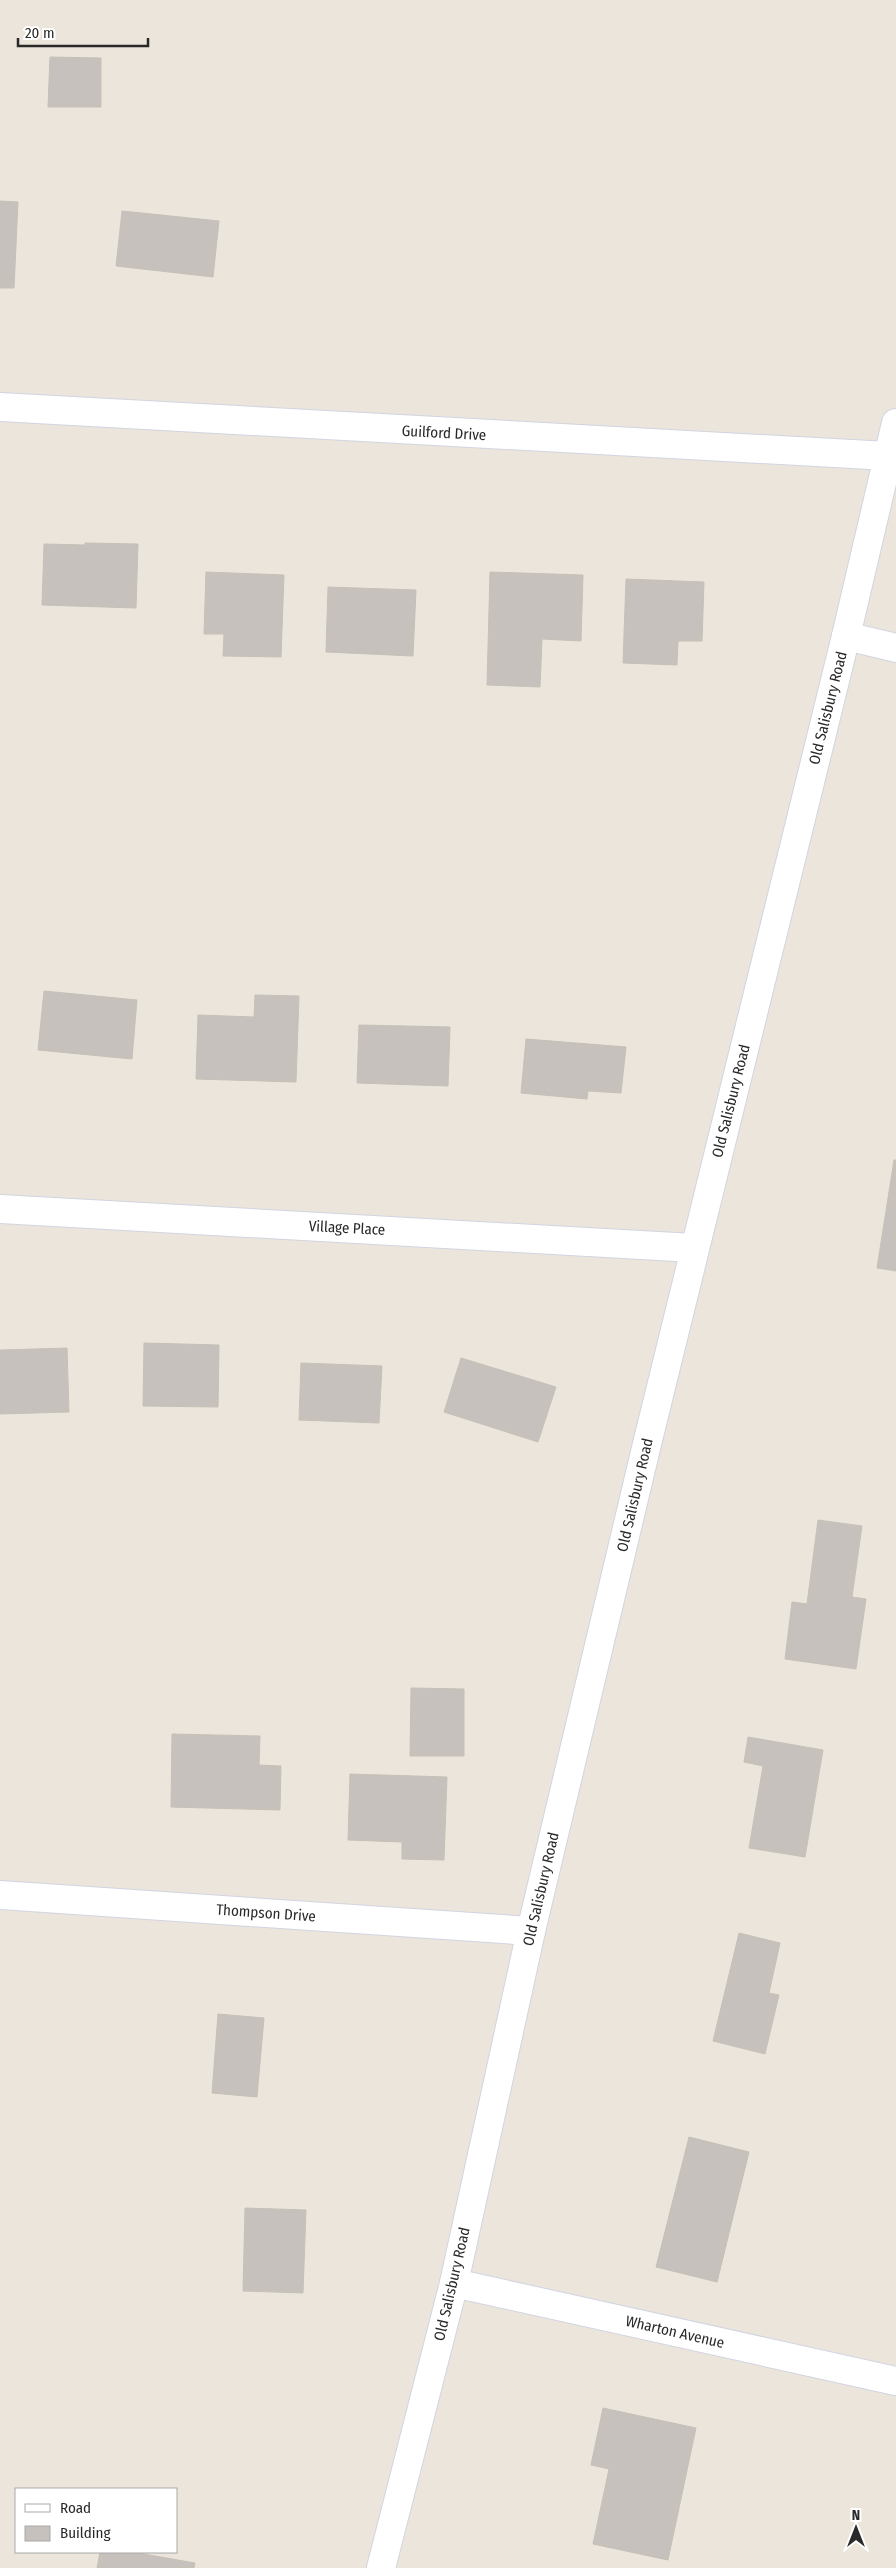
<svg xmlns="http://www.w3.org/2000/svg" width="896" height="2568" viewBox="0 0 896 2568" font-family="'Fira Sans Condensed',sans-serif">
  <rect width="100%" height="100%" fill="#ebe5dc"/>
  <g fill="#c6c1bc" stroke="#c6c0b6">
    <path d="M50,57L101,58V107H48Z"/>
    <path d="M0,201L18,202L14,288H0Z"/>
    <path d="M122,211L219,221L213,277L116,266Z"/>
    <path d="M85,543L138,544L136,608L42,605L44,544L85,545Z"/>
    <path d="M206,572L284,575L281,657L223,656L224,634H204Z"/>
    <path d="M490,572L583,575L581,641L542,639L540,687L487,685Z"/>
    <path d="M626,579L704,582L702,641H678L677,665L623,663Z"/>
    <path d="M328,587L416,590L413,656L326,652Z"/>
    <path d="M44,991L137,1000L132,1059L38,1050Z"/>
    <path d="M255,995L299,996L296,1082L196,1079L198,1015L254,1017Z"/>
    <path d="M359,1025L450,1027L448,1086L357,1083Z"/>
    <path d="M526,1039L626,1047L621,1093L588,1091L587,1099L521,1093Z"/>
    <path d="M894,1160H896V1271L877,1268Z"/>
    <path d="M144,1343L219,1345L218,1407L143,1406Z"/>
    <path d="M67,1348L69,1412L0,1414V1350Z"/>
    <path d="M461,1358L556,1387L538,1442L444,1412Z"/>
    <path d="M301,1363L382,1366L379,1423L299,1420Z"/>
    <path d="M818,1520L862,1526L852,1597L866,1599L856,1669L785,1659L792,1602L807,1604Z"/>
    <path d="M411,1688L464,1689V1756H410Z"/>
    <path d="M172,1734L260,1736L259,1765L281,1766L280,1810L171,1807Z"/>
    <path d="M748,1737L823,1750L805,1857L749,1848L763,1766L744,1762Z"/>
    <path d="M350,1774L447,1777L444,1860L402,1859V1842L348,1840Z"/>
    <path d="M739,1933L780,1943L769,1993L779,1995L765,2054L713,2041Z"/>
    <path d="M218,2014L264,2018L257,2097L212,2093Z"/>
    <path d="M689,2137L749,2152L717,2282L656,2267Z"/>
    <path d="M245,2208L306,2210L303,2293L243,2291Z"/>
    <path d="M603,2408L696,2428L668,2560L593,2544L609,2469L591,2465Z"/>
    <path d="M100,2552H132L195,2563L194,2568H97Z"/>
  </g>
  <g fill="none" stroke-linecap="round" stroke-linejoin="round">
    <g stroke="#d2d4e1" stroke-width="30">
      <g id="minor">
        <path d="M0,407L888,456"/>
        <path d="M846,636L896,648"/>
        <path d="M0,1209L694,1248"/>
        <path d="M0,1895L531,1931"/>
        <path d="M454,2283L896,2381"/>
      </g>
    </g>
    <g stroke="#d2d4e1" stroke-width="30">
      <path id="secondary" d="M381,2568L454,2283L531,1931L647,1444L846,636L896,423"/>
    </g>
    <use href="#minor" stroke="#fff" stroke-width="28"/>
    <use href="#secondary" stroke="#fff" stroke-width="28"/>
  </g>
  <g text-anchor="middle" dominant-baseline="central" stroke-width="4" stroke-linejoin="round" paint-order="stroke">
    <g font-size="15" fill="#292929" stroke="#fff">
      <text transform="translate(444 433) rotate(3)">Guilford Drive</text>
      <text transform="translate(828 708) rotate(-76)">Old Salisbury Road</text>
      <text transform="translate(731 1101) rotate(-76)">Old Salisbury Road</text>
      <text transform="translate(347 1228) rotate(3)">Village Place</text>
      <text transform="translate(635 1495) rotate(-77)">Old Salisbury Road</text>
      <text transform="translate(541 1889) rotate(-77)">Old Salisbury Road</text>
      <text transform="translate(266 1913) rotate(4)">Thompson Drive</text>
      <text transform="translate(452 2284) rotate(-77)">Old Salisbury Road</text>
      <text transform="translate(675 2332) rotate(13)">Wharton Avenue</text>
    </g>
  </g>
  <rect x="15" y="2488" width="162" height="65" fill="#ffffff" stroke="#a9a9a9"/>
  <rect x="25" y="2504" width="25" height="8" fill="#ffffff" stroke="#a9a9a9"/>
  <text x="60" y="2513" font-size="15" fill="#292929">Road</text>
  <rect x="25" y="2526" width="25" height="15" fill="#c6c1bc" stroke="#a9a9a9"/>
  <text x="60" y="2538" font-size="15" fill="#292929">Building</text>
  <g transform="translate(856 2528)" stroke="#ffffff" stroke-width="4" paint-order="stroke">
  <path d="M0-4L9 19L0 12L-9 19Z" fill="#292929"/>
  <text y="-8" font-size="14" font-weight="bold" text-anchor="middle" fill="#292929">N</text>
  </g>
  <path d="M18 38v8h130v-8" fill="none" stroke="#292929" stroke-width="2.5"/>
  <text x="25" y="38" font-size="15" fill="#292929" stroke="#ffffff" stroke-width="4" paint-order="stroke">20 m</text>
</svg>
